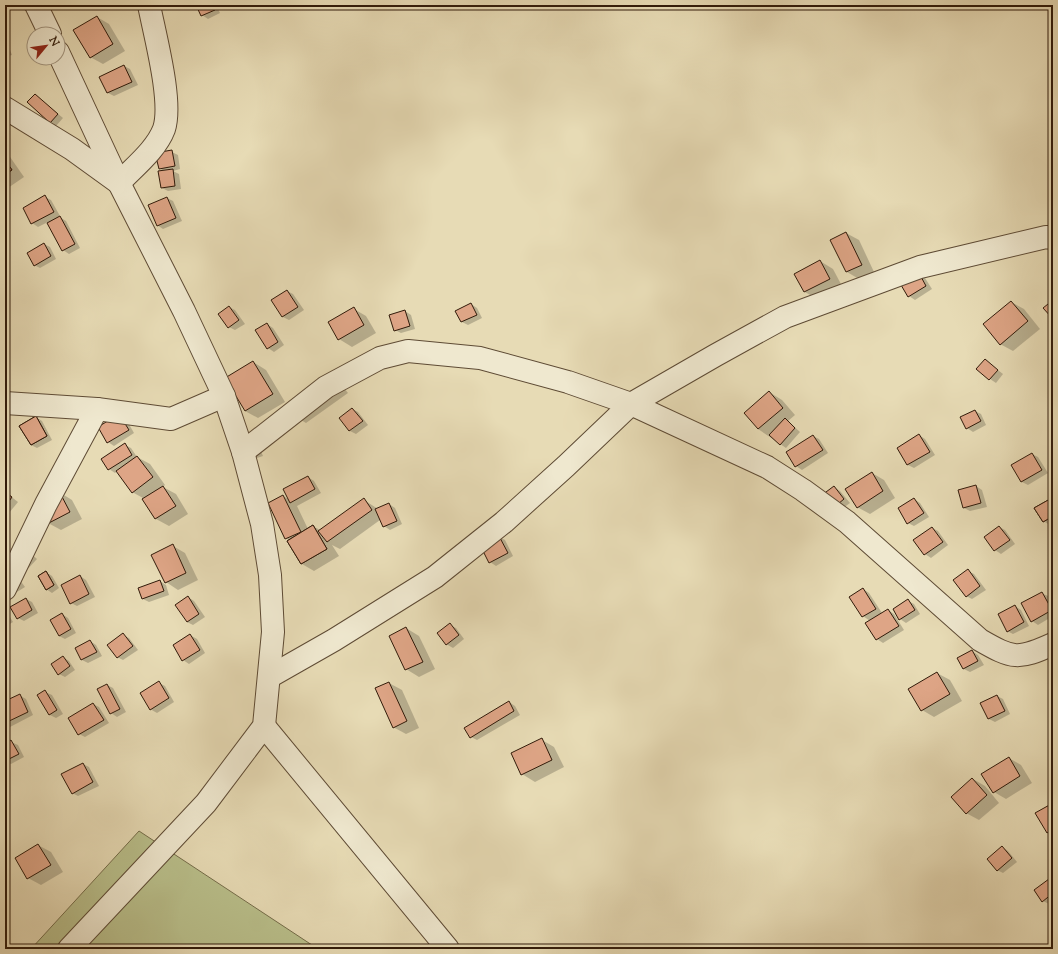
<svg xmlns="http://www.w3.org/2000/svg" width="1058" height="954" viewBox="0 0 1058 954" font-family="'Sorts Mill Goudy',serif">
  <rect width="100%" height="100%" fill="#e7dbb5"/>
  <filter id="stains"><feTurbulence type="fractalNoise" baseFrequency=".005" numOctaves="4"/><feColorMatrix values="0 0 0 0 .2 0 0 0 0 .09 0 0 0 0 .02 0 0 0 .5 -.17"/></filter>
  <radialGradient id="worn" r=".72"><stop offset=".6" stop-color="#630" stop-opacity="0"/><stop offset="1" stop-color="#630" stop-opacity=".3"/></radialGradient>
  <path fill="#b9bf8b" stroke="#756d4a" d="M139,831L318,949H31Z"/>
  <g fill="#0003">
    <path d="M69,5H80L74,8Z"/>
    <path d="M197,5H216L220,13L208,19L202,15Z"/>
    <path d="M266,5H282L272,9Z"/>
    <path d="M97,17L109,24L125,51L103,64L90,57Z"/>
    <path d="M5,37L12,55L5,57Z"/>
    <path d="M124,66L130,69L138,85L114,96L108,93Z"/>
    <path d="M35,95L63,118L56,126L28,102Z"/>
    <path d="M5,152L8,154L24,177L5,190Z"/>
    <path d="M172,152L178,155L180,169L173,171L179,174L181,189L168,191L162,188L164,171L159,168Z"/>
    <path d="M45,197L51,200L60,216H58L66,221L80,248L69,254L63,250L48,222L38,227L32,223Z"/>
    <path d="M167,198L173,201L182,221L163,229L157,225Z"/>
    <path d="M846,233L859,240L874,272L859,279L847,272Z"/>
    <path d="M44,244L50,247L56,259L40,268L34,265Z"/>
    <path d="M820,261L833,269L842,286L817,299L805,292Z"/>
    <path d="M919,275L925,278L932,289L915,300L909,296Z"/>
    <path d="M287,291L293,294L304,310L289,320L283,317Z"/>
    <path d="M1011,302L1024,309L1040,329L1013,351L1000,344Z"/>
    <path d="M471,304L477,308L482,318L468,325L462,322L457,311Z"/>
    <path d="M229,307L235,310L245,324L235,330L229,327Z"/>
    <path d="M354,309L366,316L376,333L352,347L339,339Z"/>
    <path d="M405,311L411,315L415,329L401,333L395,330Z"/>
    <path d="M267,324L273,328L284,345L274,352L268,348Z"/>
    <path d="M985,360L1003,374L996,383L990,379Z"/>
    <path d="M253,362L266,370L285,402L258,418L245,411Z"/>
    <path d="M327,374L339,382L348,393L306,423L294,416L285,404Z"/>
    <path d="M769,392L782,400L795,415L788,421L800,432L786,448L758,429Z"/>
    <path d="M352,409L358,412L368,425L356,434L350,431L341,418Z"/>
    <path d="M975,411L981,414L986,425L973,432L967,428Z"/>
    <path d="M36,417L42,421L52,440L37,448L31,445Z"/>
    <path d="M126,419L134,433L114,446L108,442Z"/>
    <path d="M919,435L925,439L935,455L914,468L908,465L898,449Z"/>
    <path d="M813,436L819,439L828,453L802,470L796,466Z"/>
    <path d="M255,438L263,456L257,458L251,455Z"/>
    <path d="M125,445L131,448L137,457L150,464L165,485L163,487L176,494L188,514L169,526L156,519L143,498L132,492L117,471L115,473L109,469Z"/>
    <path d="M1032,454L1038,457L1048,473L1028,485L1022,482L1012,465Z"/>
    <path d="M872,473L884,480L895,498L870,514L857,507Z"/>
    <path d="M308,477L314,481L321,493L297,506L308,529L313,526L320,530L364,500L378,509L389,504L395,508L402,524L390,530L384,526L380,520L340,549L332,545L339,556L314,571L302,564L289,540L286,538L283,496L290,500Z"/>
    <path d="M976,486L982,490L987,507L970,511L964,508Z"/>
    <path d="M834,487L840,491L850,503L839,511Z"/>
    <path d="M5,492L18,502L9,513L5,511Z"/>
    <path d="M59,492L72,500L82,519L61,530L48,523Z"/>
    <path d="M914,499L920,503L929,517L914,526L908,523Z"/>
    <path d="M1050,501L1053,503V523L1050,525L1043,521Z"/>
    <path d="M999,527L1005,530L1015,544L1001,554L995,550L985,537Z"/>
    <path d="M932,528L938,531L948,545L931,558L925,554Z"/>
    <path d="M499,537L505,540L513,556L496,566L490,562Z"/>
    <path d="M20,544L37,559L25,572L8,557Z"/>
    <path d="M173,546L185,553L198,580L178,590L166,582Z"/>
    <path d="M968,571L974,574L986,590L972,599L966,596Z"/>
    <path d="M46,572L52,576L59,588L52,593L46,589Z"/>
    <path d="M17,576L25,587L12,595Z"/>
    <path d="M80,576L86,580L95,597L77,606L71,603Z"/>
    <path d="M160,581L166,585L169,595L149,602L143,599Z"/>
    <path d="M863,589L869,593L882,613L888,610L894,614L904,630L883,643L877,639L870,621L863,616Z"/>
    <path d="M1041,593L1048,596L1053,606V616L1038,625L1032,621Z"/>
    <path d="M188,597L194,601L205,617L193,625L187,622Z"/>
    <path d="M26,599L32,602L38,613L24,621L18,618Z"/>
    <path d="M908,601L914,604L920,614L906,623L900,619Z"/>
    <path d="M1015,606L1021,610L1029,626L1013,634L1007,631Z"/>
    <path d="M5,609L13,622L5,627Z"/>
    <path d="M62,614L68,618L76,633L65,639L59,636Z"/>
    <path d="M450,625L456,628L464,639L453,648L446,644Z"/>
    <path d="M406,628L419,636L435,669L419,677L406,669Z"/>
    <path d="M123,635L129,638L138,650L123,660L117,657Z"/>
    <path d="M190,635L197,639L205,653L189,664L183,660Z"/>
    <path d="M90,641L96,645L102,656L88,663L82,660L77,649Z"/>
    <path d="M972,651L978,655L984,665L970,672L964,669Z"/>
    <path d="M63,657L69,661L75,670L65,677L59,674Z"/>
    <path d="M937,673L950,680L962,701L934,717L922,710Z"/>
    <path d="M159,683L165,686L174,702L157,713L150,709Z"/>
    <path d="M389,683L402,690L419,728L406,734L393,727Z"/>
    <path d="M107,685L113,688L126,712L117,717L111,713Z"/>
    <path d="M45,692L52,695L63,714L56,718L50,715L38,696Z"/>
    <path d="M19,695L26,699L33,715L10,727L5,724V702Z"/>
    <path d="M997,696L1003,699L1010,714L995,722L989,719L981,704Z"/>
    <path d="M509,702L515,706L520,715L477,740L471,737Z"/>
    <path d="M93,704L99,707L109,723L85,737L79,734Z"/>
    <path d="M542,740L554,747L564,767L535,782L522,774Z"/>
    <path d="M11,742L18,745L24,757L11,764L5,761V745Z"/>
    <path d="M1009,758L1021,765L1032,783L1006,799L994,792Z"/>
    <path d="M83,764L89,767L99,786L78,796L72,793Z"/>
    <path d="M973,779L985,786L999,803L979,820L966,813Z"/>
    <path d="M1053,804V835L1047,832Z"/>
    <path d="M38,845L51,852L63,872L41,885L28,878Z"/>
    <path d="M1002,847L1008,851L1017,862L1003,873L997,870Z"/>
    <path d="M1053,877V901L1049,904L1043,901Z"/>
  </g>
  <g fill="#dea586" stroke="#311b0a">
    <path d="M196,5H212L215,10L201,16Z"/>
    <path d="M97,16L113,44L90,58L73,30Z"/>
    <path d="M124,65L132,82L107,93L99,77Z"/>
    <path d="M35,94L58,114L50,123L27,102Z"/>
    <path d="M172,150L175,166L159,169L155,153Z"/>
    <path d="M5,160L12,170L5,174Z"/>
    <path d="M5,160L12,170L5,174Z"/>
    <path d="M173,169L175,186L161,188L158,171Z"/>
    <path d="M45,195L54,212L31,224L23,208Z"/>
    <path d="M167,197L176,218L157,226L148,205Z"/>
    <path d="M60,216L75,244L62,251L47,223Z"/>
    <path d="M846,232L862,265L846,272L830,240Z"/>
    <path d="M44,243L51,256L34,266L27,253Z"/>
    <path d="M820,260L830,279L804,292L794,274Z"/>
    <path d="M919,273L926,286L908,297L901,285Z"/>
    <path d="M287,290L298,307L282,317L271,300Z"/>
    <path d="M1053,300V319L1043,308Z"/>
    <path d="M1011,301L1028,321L1000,345L983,324Z"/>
    <path d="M471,303L477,315L461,322L455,311Z"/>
    <path d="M229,306L239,320L228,328L218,314Z"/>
    <path d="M354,307L364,325L338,340L328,322Z"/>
    <path d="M405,310L410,326L394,331L389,315Z"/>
    <path d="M267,323L278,342L267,349L255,330Z"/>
    <path d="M985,359L998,370L989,380L976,369Z"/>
    <path d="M253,361L273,394L245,411L225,378Z"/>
    <path d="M769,391L783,408L758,429L744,413Z"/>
    <path d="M352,408L363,421L349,431L339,418Z"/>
    <path d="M975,410L981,421L966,429L960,417Z"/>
    <path d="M119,414L129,430L107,443L98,427Z"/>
    <path d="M36,416L47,436L31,445L19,426Z"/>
    <path d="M36,416L47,436L31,445L19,426Z"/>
    <path d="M785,418L795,428L780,445L769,435Z"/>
    <path d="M919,434L930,452L907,465L897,448Z"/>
    <path d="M813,435L823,450L795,467L786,452Z"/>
    <path d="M125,443L132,455L108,470L101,459Z"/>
    <path d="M1032,453L1042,470L1021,482L1011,465Z"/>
    <path d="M137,456L153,477L132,493L116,471Z"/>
    <path d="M872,472L883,491L857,508L845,489Z"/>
    <path d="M308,476L315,489L290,503L283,489Z"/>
    <path d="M976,485L981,503L963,508L958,490Z"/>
    <path d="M163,486L176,506L155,519L142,499Z"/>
    <path d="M834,486L844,499L832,509L822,495Z"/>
    <path d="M59,491L70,512L47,524Z"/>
    <path d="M5,492L12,497L5,507Z"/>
    <path d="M283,495L301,532L285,539L268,503Z"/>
    <path d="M364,498L372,510L327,542L318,531Z"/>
    <path d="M914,498L924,513L907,524L898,508Z"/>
    <path d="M1050,499L1053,505V516L1043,522L1034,508Z"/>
    <path d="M1050,499L1053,505V516L1043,522L1034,508Z"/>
    <path d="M389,503L397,521L383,527L375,509Z"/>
    <path d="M313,525L327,549L301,564L287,541Z"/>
    <path d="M313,525L327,549L301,564L287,541Z"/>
    <path d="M999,526L1010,540L994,551L984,537Z"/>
    <path d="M932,527L943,542L924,555L913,540Z"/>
    <path d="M499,536L508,553L489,563L480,545Z"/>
    <path d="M173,544L186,573L165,583L151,555Z"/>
    <path d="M968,569L980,586L966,597L953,580Z"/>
    <path d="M46,571L54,585L46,590L38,576Z"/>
    <path d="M46,571L54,585L46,590L38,576Z"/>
    <path d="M80,575L89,594L70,604L61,585Z"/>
    <path d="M160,580L164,591L142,599L138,588Z"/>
    <path d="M863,588L876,609L862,617L849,597Z"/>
    <path d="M1042,592L1052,610L1031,622L1021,603Z"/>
    <path d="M188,596L199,614L187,622L175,605Z"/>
    <path d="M26,598L32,610L17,619L10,607Z"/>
    <path d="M908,599L915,610L899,620L893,609Z"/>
    <path d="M1015,605L1024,622L1007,632L998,614Z"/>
    <path d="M888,609L899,626L876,640L865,623Z"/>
    <path d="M62,613L71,629L59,636L50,620Z"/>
    <path d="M450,623L459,635L446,645L437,633Z"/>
    <path d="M406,627L423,662L405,670L389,636Z"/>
    <path d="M123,633L133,646L117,658L107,645Z"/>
    <path d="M190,634L200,650L182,661L173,645Z"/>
    <path d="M90,640L97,652L81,660L75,648Z"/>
    <path d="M972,650L978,661L963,669L957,658Z"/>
    <path d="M63,656L70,666L58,675L51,664Z"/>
    <path d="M937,672L950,694L921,711L908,689Z"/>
    <path d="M159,681L169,698L150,710L140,693Z"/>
    <path d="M389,682L407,721L393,728L375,688Z"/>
    <path d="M107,684L120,709L110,714L97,689Z"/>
    <path d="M45,690L57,710L49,715L37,695Z"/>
    <path d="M20,694L28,712L5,723V701Z"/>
    <path d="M997,695L1005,711L988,719L980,703Z"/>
    <path d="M509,701L514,711L470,738L464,728Z"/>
    <path d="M93,703L104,720L78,735L68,718Z"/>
    <path d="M542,738L552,760L521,775L511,753Z"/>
    <path d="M11,740L19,754L5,761V744Z"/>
    <path d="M1009,757L1020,776L993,793L981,774Z"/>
    <path d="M83,763L93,782L72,794L61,774Z"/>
    <path d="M972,778L987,795L966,814L951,797Z"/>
    <path d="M1053,803V829L1047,833L1035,813Z"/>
    <path d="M38,844L51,865L27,879L15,858Z"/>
    <path d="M1002,846L1012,858L997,871L987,859Z"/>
    <path d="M1053,876V893L1042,902L1034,890Z"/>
  </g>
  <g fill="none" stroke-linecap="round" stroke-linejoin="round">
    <g stroke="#5e4b35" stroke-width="24">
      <g id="minor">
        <path d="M36,5L50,34"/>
        <path d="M58,52L119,183L184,311L224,396L243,452L262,524L270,575L273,632L264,726L206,803L69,949"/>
        <path d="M5,108L72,149L119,183C134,167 156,150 164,129C173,102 155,36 149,5"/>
        <path d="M5,403L97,409L171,419L224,396"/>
        <path d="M243,452L326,387L380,358L408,351L480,358L568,382L631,404L767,467L803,490L847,522L980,640C1013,659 1018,660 1053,644"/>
        <path d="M5,589L46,504L97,409"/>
        <path d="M269,677L334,640L435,577L504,522L566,466L631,404L716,355L785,317L920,267L1046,237L1053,238"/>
        <path d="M264,726L448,949"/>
      </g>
    </g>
    <use href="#minor" stroke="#efe8cf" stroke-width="22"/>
  </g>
  <rect width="1058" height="954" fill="none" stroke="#e7dbb5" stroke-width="20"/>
  <rect x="6" y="6" width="1046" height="942" fill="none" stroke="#311b0a" stroke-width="2"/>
  <rect x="10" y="10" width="1038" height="934" fill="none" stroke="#311b0a"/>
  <g transform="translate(46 46) rotate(61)"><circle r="19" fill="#efe8cf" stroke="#a39680"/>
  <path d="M0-3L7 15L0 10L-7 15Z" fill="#8f2418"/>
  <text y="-6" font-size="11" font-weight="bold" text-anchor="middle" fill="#311b0a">N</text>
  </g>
  <rect width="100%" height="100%" filter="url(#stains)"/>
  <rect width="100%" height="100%" fill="url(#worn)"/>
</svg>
